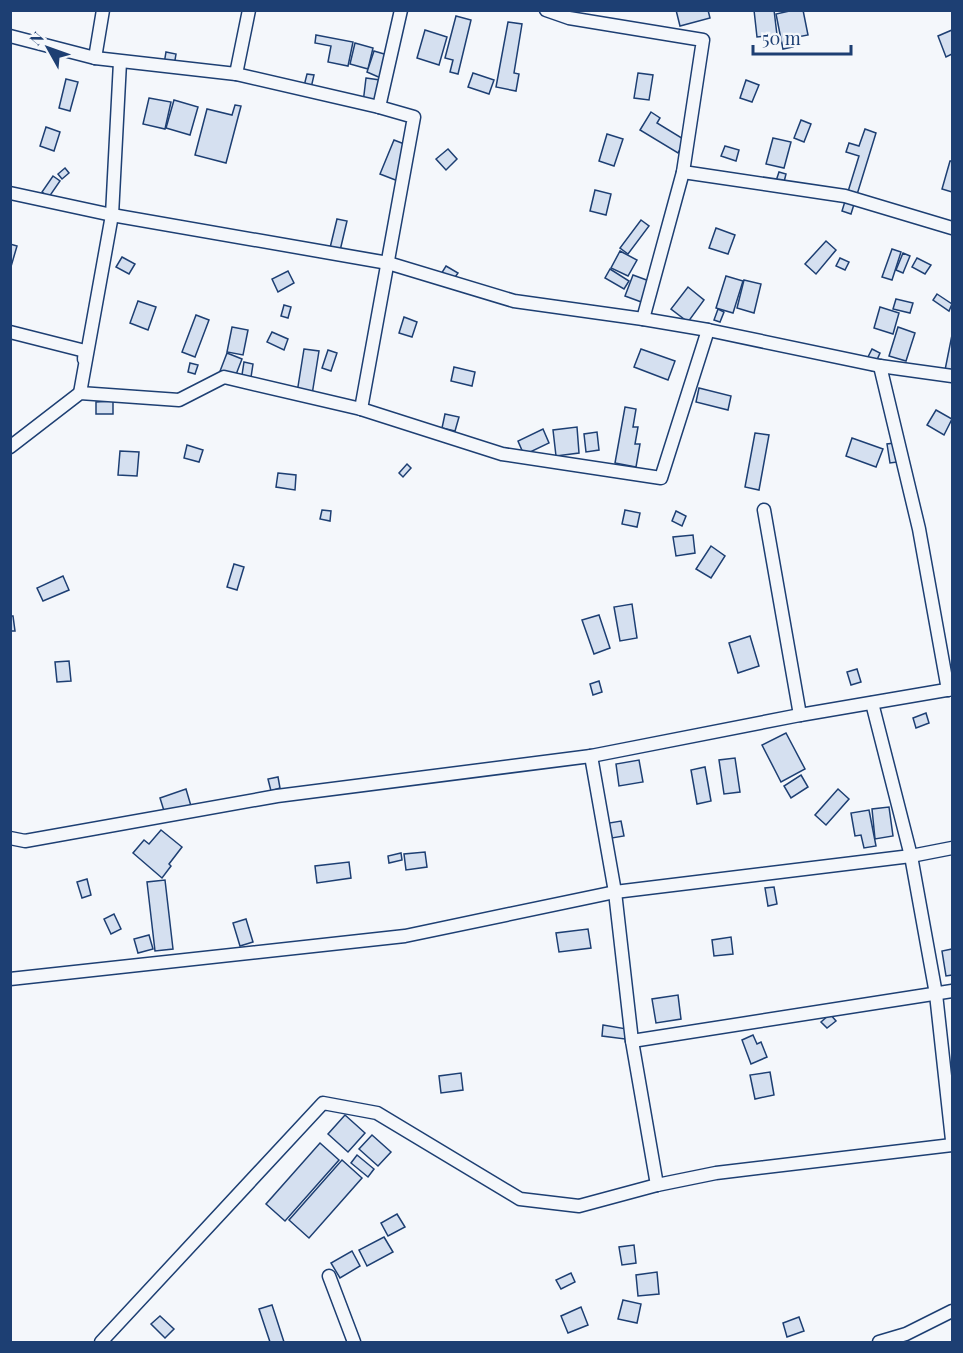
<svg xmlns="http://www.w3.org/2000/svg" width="963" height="1353" viewBox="0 0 963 1353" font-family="'Playfair Display',serif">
  <rect width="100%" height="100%" fill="#f4f7fb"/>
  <g fill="#d5e0f0" stroke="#1d3f73" stroke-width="1.5">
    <path d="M676,10H708L710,18L680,26Z"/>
    <path d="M754,10H774L777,35L757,37Z"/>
    <path d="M794,10H803L808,35L792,38L793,47L783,49L776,14Z"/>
    <path d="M456,16L471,20L458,74L450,72L453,60L445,58Z"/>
    <path d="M508,22L522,24L514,73L519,74L516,91L496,87Z"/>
    <path d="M425,30L447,37L439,65L417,58Z"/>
    <path d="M952,30V54L946,57L938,36Z"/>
    <path d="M316,35L353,42L348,66L328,62L331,46L315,43Z"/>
    <path d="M355,43L373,48L368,69L350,64Z"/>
    <path d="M374,51L391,56L383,79L367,72Z"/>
    <path d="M166,52L176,54L174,66L164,64Z"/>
    <path d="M473,73L494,80L489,94L468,87Z"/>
    <path d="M638,73L653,75L649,100L634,98Z"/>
    <path d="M307,74L314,75L311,88L304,86Z"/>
    <path d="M366,78L387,81L383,105L363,103Z"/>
    <path d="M66,79L78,82L70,111L59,108Z"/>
    <path d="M746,80L759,85L752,102L740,98Z"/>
    <path d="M149,98L171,102L165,129L143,124Z"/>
    <path d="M174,100L198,107L190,135L166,128Z"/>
    <path d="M235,105L241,106L226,163L195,155L207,109L232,115Z"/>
    <path d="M651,112L660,118L657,123L685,140L678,153L640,130Z"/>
    <path d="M801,120L811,124L804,142L794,138Z"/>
    <path d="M46,127L60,132L54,151L40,146Z"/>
    <path d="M865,129L876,133L851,214L842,211L859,156L846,152L849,143L859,146Z"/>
    <path d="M607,134L623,139L614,166L599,161Z"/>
    <path d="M773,138L791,142L784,168L766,164Z"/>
    <path d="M394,140L412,147L398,181L380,174Z"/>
    <path d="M725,146L739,150L736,161L721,156Z"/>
    <path d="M448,149L457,159L446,170L436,159Z"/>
    <path d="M950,161H952V192L942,189Z"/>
    <path d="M65,168L69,173L62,179L58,174Z"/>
    <path d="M779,172L786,174L783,186L775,184Z"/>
    <path d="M53,176L60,181L49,197L42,192Z"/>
    <path d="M595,190L611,194L606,215L590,211Z"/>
    <path d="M337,219L347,221L339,255L329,252Z"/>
    <path d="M641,220L649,226L628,254L620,248Z"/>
    <path d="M716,228L735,235L728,254L709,248Z"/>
    <path d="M826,241L836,250L816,274L805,264Z"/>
    <path d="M10,244L17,246L10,270Z"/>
    <path d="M892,249L901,252L892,280L882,277Z"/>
    <path d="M620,251L637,260L628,276L611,268Z"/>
    <path d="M903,253L910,256L903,273L896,270Z"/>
    <path d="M122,257L135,264L129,274L116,267Z"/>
    <path d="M840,258L849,262L845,270L836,266Z"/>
    <path d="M917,258L931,265L925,274L912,267Z"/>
    <path d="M446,266L458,273L449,286L438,279Z"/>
    <path d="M610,269L629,281L624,289L605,278Z"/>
    <path d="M288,271L294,283L278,292L272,279Z"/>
    <path d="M633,275L652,282L644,303L625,296Z"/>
    <path d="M726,276L743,281L733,313L716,308Z"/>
    <path d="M744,280L761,284L754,313L737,308Z"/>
    <path d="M688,287L704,300L688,322L671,309Z"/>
    <path d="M937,294L952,304L949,311L933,300Z"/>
    <path d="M896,299L913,303L910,313L893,309Z"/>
    <path d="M138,301L156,307L148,330L130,323Z"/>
    <path d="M284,305L291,307L288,318L281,316Z"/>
    <path d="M880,307L899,313L893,334L874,328Z"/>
    <path d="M718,309L724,312L720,322L714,320Z"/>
    <path d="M196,315L209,320L195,357L182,352Z"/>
    <path d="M404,317L417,322L412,337L399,333Z"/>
    <path d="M232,327L248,330L243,355L227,352Z"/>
    <path d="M898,327L915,333L906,361L889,356Z"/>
    <path d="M272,332L288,339L284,350L267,342Z"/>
    <path d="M952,335V381L943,380Z"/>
    <path d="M304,349L319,351L311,401L296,399Z"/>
    <path d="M641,349L675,361L668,380L634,367Z"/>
    <path d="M872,349L880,353L872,371L863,367Z"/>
    <path d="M328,350L337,353L331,371L322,368Z"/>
    <path d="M227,353L242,359L232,385L217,379Z"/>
    <path d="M244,362L253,364L251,377L242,375Z"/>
    <path d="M190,363L198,365L195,374L188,372Z"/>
    <path d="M454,367L475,372L472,386L451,381Z"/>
    <path d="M699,388L731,396L728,410L696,402Z"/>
    <path d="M113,401V414H96V402Z"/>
    <path d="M625,407L636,409L633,427H638L635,444H640L636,467L615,463Z"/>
    <path d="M936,410L952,419L944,435L927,425Z"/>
    <path d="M445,414L459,417L455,431L442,428Z"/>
    <path d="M577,427L579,453L556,456L553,430Z"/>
    <path d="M543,429L549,443L524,455L518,441Z"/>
    <path d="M597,432L599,450L586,452L584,434Z"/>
    <path d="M755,433L769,435L759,490L745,487Z"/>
    <path d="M852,438L883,449L876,467L846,456Z"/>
    <path d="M902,442L904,461L890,463L887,444Z"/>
    <path d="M187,445L203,450L199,462L184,458Z"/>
    <path d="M120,451L139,452L137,476L118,475Z"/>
    <path d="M407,464L411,468L403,477L399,473Z"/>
    <path d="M278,473L296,475L295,490L276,487Z"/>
    <path d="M322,510L331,511L330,521L320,519Z"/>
    <path d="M625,510L640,513L637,527L622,524Z"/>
    <path d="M676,511L686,516L682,526L672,521Z"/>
    <path d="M693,535L695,553L676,556L673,537Z"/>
    <path d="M711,546L725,556L711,578L696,569Z"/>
    <path d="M234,564L244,567L237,590L227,587Z"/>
    <path d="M63,576L69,590L43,601L37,588Z"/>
    <path d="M632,604L637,638L620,641L614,607Z"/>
    <path d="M599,615L610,648L594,654L582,620Z"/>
    <path d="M10,616H13L15,631H10Z"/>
    <path d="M750,636L759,666L738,673L729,643Z"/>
    <path d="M69,661L71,681L57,682L55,662Z"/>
    <path d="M857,669L861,682L851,685L847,672Z"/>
    <path d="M599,681L602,692L593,695L590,684Z"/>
    <path d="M926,713L929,723L916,728L913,718Z"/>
    <path d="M786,733L805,769L781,782L762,745Z"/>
    <path d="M735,758L740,792L724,794L719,760Z"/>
    <path d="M639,760L643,782L619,786L616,764Z"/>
    <path d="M705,767L711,801L697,804L691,770Z"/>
    <path d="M801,775L808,787L791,798L784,786Z"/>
    <path d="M278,777L280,788L271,791L268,779Z"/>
    <path d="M186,789L191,806L165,814L160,798Z"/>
    <path d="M838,789L849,799L826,825L815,815Z"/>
    <path d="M889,807L893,836L875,839L872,809Z"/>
    <path d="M869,810L876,846L864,848L861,835L855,836L851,813Z"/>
    <path d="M621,821L624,836L612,838L609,823Z"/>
    <path d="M161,830L182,847L169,864L171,866L162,878L133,853L144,840L149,844Z"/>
    <path d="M425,852L427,867L406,870L404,854Z"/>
    <path d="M401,853L402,860L389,863L388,856Z"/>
    <path d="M349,862L351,878L317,883L315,866Z"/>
    <path d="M87,879L91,895L82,898L77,882Z"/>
    <path d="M165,880L173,949L155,951L147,882Z"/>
    <path d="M774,887L777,904L768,906L765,888Z"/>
    <path d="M114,914L121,929L111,934L104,919Z"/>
    <path d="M246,919L253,942L240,946L233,923Z"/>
    <path d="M588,929L591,948L559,952L556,933Z"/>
    <path d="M149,935L153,949L138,953L134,939Z"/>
    <path d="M731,937L733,954L714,956L712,940Z"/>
    <path d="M952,949V975L946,976L942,951Z"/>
    <path d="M678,995L681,1019L656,1023L652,999Z"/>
    <path d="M830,1014L836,1021L827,1028L821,1022Z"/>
    <path d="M603,1025L627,1029L625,1039L602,1036Z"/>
    <path d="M753,1035L757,1044L761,1042L767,1057L751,1064L742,1040Z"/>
    <path d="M770,1072L774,1095L755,1099L750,1075Z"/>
    <path d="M461,1073L463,1090L441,1093L439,1076Z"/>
    <path d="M345,1115L365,1133L348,1152L328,1134Z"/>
    <path d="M372,1135L391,1152L378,1166L359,1149Z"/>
    <path d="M320,1143L339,1160L285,1221L266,1204Z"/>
    <path d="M357,1155L374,1169L368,1177L351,1163Z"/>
    <path d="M342,1160L362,1178L309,1238L289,1220Z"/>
    <path d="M397,1214L405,1227L388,1236L381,1223Z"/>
    <path d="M384,1237L393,1252L367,1266L359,1250Z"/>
    <path d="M634,1245L636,1263L622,1265L619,1247Z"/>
    <path d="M352,1251L360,1266L340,1278L331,1263Z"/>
    <path d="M657,1272L659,1294L638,1296L636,1275Z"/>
    <path d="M571,1273L575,1282L561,1289L556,1280Z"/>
    <path d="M623,1300L641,1304L637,1323L618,1319Z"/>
    <path d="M272,1305L284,1342H270L259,1309Z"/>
    <path d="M581,1307L588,1325L568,1333L561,1316Z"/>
    <path d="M160,1316L174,1329L165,1338L151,1324Z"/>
    <path d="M799,1317L804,1331L787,1337L783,1323Z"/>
  </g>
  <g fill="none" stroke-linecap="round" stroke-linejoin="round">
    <g stroke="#1d3f73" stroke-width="15">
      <g id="minor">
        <path d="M546,10L569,18L703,40L683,172L643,319"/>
        <path d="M10,36L95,58L236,74L379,107L414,117L361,409"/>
        <path d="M95,58L103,10"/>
        <path d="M236,74L249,10"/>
        <path d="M379,107L401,10"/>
        <path d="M683,172L845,196L952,228"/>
        <path d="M10,193L112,215L388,263L514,301L643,319L708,330L880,366L952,376"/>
        <path d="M10,332L85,351L84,359"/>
        <path d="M880,366L919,529L948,690"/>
        <path d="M80,393L112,215L120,62"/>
        <path d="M10,447L80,393L179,400L224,377L361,409L502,454L661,478L708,330"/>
        <path d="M764,510L800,715"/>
        <path d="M872,703L911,856L936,994L952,1140"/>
        <path d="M591,756L615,892L632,1041L657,1185"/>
        <path d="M10,838L25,841L277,796L591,756L800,715L952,689"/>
        <path d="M10,979L405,936L615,892L911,856L952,848"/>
        <path d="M632,1041L952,991"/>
        <path d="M329,1276L354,1342"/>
        <path d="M101,1342L323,1103L377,1113L520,1199L579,1206L657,1185L716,1173L952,1145"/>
        <path d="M879,1342L906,1334L952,1311"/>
      </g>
    </g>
    <use href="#minor" stroke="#f4f7fb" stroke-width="12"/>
  </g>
  <rect width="963" height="1353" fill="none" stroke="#1d3f73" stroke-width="24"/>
  <g transform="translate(48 48) rotate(310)" stroke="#f4f7fb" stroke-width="4.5" paint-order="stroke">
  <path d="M0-4.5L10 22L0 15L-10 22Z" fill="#1d3f73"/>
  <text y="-9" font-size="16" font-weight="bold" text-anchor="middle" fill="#1d3f73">N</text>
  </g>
  <path d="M753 45v9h98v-9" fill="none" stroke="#1d3f73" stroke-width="3"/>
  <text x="762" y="45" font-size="18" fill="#1d3f73" stroke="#f4f7fb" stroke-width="4.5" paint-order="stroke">50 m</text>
</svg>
